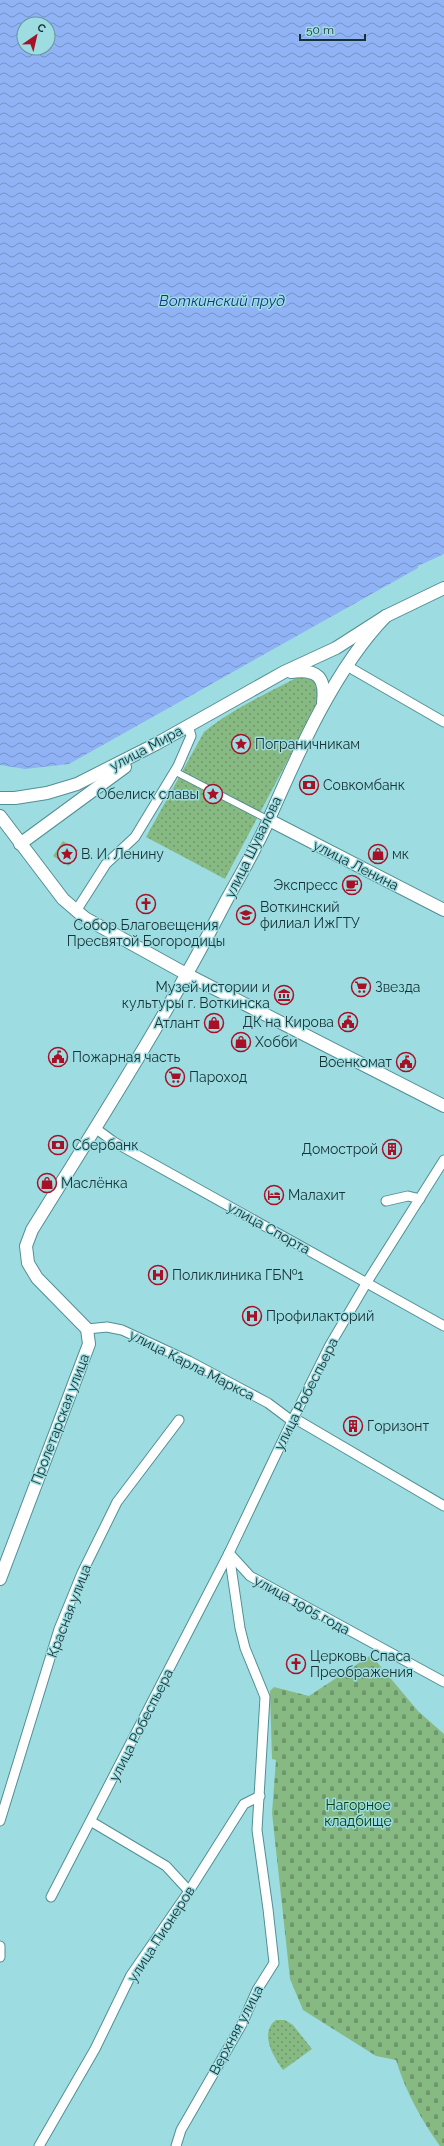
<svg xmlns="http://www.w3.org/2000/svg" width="444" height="2146" viewBox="0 0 444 2146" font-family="Raleway,sans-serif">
  <defs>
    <pattern id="cemetery-stones" width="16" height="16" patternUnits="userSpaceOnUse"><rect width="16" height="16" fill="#87ba82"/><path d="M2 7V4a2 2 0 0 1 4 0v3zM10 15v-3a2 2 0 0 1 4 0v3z" fill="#6d986b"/></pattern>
    <pattern id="park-dots" width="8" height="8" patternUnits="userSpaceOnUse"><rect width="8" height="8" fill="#87ba82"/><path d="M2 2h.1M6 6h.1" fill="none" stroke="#6d986b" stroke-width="1.8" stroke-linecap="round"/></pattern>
    <pattern id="water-waves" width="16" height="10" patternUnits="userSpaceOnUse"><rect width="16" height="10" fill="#90b3f5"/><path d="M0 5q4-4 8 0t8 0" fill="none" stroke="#7592c7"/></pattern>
  </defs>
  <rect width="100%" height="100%" fill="#9ddde2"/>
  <path fill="#87ba82" d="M63,841L78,850L69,866L53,856Z"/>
  <path fill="url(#cemetery-stones)" d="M371,1655L418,1711L444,1734V2146H440C421,2120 405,2090 396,2060L376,2056L303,2010L290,1979L272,1813L276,1760L272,1759L270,1691L274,1687L309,1696Z"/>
  <g fill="url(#park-dots)">
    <path d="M298,677L319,681L320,699L225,879L146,837L204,732C232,709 266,694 298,677Z"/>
    <path d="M276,2020H285L293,2025L312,2049L283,2070C273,2056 259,2033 276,2020Z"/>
  </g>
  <path fill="url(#water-waves)" fill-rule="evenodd" d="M0,0H444V554L418,566V568L69,764L25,769L0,765ZM24,24H48V48H24Z"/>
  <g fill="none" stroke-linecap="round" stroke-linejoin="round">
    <g stroke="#518f94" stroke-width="8">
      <path id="pedestrian" d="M178,773L269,820"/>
    </g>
    <g stroke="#518f94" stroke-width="11">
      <g id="minor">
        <path d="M347,666L444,722"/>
        <path d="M76,911L106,864L135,837L178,766L191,736L188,725"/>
        <path d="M95,1128L114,1142L444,1326"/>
        <path d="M386,1201L408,1196L420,1199"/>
        <path d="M87,1329L107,1327L122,1330L189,1361L268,1403L292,1421"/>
        <path d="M294,1418L444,1506"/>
        <path d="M229,1553L250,1576L444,1682"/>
        <path d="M0,1821L59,1629L82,1573L117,1502L179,1420"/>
        <path d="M92,1822L166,1866L189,1891"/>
        <path d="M51,1897L229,1553L292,1421L330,1345L367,1282L444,1160"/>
        <path d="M0,1946V1957"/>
        <path d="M39,2146L95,2049L131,1975L189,1891L244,1804L260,1796"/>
        <path d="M176,2146L181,2130L242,2024L257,1990L274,1963L268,1909L257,1830L265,1697L245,1648L240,1628L229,1553"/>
      </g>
    </g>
    <g stroke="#518f94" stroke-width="14">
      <g id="secondary">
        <path d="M291,672C318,668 326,678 323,703"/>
        <path d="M0,798H15L47,793L77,784L156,744L284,672L336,648L386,616L444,588"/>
        <path d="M0,816L63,899L85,918L188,975L444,1106"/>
        <path d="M269,820L444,910"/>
        <path d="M20,844L125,767"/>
        <path d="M0,1579L89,1344L87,1329L37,1278L28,1263L26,1246L32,1230C99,1122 168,1014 226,901C241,874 257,847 269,819C298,753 335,668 386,616"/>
      </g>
    </g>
    <use href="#pedestrian" stroke="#fff" stroke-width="6"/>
    <use href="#minor" stroke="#fff" stroke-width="9"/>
    <use href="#secondary" stroke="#fff" stroke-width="12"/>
  </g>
  <defs>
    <g id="sight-ring" transform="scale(1)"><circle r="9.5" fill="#9ddde2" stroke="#a81026" stroke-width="1.5"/><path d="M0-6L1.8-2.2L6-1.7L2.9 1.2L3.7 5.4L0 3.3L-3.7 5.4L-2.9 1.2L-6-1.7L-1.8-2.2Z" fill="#a81026"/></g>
    <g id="bank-ring" transform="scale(1)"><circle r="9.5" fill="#9ddde2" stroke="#a81026" stroke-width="1.5"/><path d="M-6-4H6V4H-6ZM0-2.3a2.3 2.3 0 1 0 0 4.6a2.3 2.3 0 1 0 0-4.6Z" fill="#a81026"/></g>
    <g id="shop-ring" transform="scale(1)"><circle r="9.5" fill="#9ddde2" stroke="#a81026" stroke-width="1.5"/><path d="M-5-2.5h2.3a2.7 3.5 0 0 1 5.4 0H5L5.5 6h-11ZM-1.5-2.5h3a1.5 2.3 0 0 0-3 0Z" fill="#a81026"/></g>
    <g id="cafe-ring" transform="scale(1)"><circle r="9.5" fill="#9ddde2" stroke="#a81026" stroke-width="1.5"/><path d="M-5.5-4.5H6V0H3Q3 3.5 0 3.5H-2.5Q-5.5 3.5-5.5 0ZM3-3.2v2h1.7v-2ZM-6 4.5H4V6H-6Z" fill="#a81026"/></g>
    <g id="church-ring" transform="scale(1)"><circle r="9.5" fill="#9ddde2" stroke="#a81026" stroke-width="1.5"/><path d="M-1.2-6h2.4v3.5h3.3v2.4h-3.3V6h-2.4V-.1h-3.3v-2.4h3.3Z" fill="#a81026"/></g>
    <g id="university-ring" transform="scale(1)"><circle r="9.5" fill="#9ddde2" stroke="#a81026" stroke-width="1.5"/><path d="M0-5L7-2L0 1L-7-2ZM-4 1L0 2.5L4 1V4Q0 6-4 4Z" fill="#a81026"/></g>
    <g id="supermarket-ring" transform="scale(1)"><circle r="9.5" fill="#9ddde2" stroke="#a81026" stroke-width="1.5"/><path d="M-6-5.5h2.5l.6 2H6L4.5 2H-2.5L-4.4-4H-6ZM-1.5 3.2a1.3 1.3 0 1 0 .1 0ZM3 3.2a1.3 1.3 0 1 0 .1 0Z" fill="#a81026"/></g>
    <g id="museum-ring" transform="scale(1)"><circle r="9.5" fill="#9ddde2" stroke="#a81026" stroke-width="1.5"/><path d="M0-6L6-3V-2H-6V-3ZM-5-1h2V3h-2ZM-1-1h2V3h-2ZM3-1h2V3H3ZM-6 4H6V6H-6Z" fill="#a81026"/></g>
    <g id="civic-ring" transform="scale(1)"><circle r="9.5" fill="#9ddde2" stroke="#a81026" stroke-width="1.5"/><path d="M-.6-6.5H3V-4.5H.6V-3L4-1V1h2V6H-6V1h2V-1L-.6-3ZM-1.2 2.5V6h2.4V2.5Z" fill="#a81026"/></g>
    <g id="building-ring" transform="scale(1)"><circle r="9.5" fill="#9ddde2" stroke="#a81026" stroke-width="1.5"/><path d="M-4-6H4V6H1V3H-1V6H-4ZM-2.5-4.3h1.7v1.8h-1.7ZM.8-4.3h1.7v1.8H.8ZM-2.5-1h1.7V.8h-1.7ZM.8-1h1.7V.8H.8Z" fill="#a81026"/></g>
    <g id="hotel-ring" transform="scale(1)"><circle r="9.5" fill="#9ddde2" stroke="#a81026" stroke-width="1.5"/><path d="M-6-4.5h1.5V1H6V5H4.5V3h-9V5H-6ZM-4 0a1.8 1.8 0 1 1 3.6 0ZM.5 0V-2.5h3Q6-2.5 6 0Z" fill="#a81026"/></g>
    <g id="hospital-ring" transform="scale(1)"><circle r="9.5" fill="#9ddde2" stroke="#a81026" stroke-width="1.5"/><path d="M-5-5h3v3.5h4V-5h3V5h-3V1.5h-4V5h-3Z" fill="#a81026"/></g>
  </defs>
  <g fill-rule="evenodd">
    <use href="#sight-ring" x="241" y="744"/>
    <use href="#bank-ring" x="309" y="785"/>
    <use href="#sight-ring" x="213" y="794"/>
    <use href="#sight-ring" x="67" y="854"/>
    <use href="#shop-ring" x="378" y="854"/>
    <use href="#cafe-ring" x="352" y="885"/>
    <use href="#church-ring" x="146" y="904"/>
    <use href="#university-ring" x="246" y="915"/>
    <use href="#supermarket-ring" x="361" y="987"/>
    <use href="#museum-ring" x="284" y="995"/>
    <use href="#civic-ring" x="348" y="1022"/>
    <use href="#shop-ring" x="214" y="1023"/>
    <use href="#shop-ring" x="241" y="1042"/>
    <use href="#civic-ring" x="58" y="1057"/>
    <use href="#civic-ring" x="406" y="1062"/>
    <use href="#supermarket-ring" x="175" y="1077"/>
    <use href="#bank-ring" x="58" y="1145"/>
    <use href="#building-ring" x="392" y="1149"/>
    <use href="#shop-ring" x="47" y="1183"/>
    <use href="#hotel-ring" x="274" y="1195"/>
    <use href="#hospital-ring" x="158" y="1275"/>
    <use href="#hospital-ring" x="252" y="1316"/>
    <use href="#building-ring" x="353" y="1426"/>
    <use href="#church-ring" x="296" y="1664"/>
  </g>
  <g text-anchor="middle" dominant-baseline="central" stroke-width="3" stroke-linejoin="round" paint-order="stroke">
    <g font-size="14" fill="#173134" stroke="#9ddde2" text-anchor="start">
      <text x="255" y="744">Пограничникам</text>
      <text x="323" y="785">Совкомбанк</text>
      <text x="199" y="794" text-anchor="end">Обелиск славы</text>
      <text x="81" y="854">В. И. Ленину</text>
      <text x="392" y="854">мк</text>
      <text x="338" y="885" text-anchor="end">Экспресс</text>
      <text x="260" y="907">Воткинский<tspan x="260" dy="16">филиал ИжГТУ</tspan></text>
      <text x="146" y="925" text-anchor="middle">Собор Благовещения<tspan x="146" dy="16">Пресвятой Богородицы</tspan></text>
      <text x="270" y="987" text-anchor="end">Музей истории и<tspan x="270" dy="16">культуры г. Воткинска</tspan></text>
      <text x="375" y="987">Звезда</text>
      <text x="334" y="1022" text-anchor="end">ДК на Кирова</text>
      <text x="200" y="1023" text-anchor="end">Атлант</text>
      <text x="255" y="1042">Хобби</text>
      <text x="72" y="1057">Пожарная часть</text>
      <text x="392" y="1062" text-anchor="end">Военкомат</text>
      <text x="189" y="1077">Пароход</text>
      <text x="72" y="1145">Сбербанк</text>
      <text x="378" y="1149" text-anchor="end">Домострой</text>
      <text x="61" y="1183">Маслёнка</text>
      <text x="288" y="1195">Малахит</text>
      <text x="172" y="1275">Поликлиника ГБ№1</text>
      <text x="266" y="1316">Профилакторий</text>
      <text x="367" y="1426">Горизонт</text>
      <text x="310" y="1656">Церковь Спаса<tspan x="310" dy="16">Преображения</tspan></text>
    </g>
    <g font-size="14" fill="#173134" stroke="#9ddde2">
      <text transform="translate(146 748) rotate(-28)">улица Мира</text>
      <text transform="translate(253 847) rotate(-64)">улица Шувалова</text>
      <text transform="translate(356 865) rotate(27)">улица Ленина</text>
      <text transform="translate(269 1228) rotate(29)">улица Спорта</text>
      <text transform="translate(192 1365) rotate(27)">улица Карла Маркса</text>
      <text transform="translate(306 1394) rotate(-63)">улица Робеспьера</text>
      <text transform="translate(60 1419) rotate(-69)">Пролетарская улица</text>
      <text transform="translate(302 1605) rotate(29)">улица 1905 года</text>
      <text transform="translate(69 1611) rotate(-69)">Красная улица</text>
      <text transform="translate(141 1725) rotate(-63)">улица Робеспьера</text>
      <text transform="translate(161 1934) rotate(-57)">улица Пионеров</text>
      <text transform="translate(236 2030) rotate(-62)">Верхняя улица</text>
    </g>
    <g font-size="14" fill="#003d00" stroke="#9ddde2">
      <text x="358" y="1805">Нагорное<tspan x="358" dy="16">кладбище</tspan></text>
    </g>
    <g font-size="15" font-style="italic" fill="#10357f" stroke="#9ddde2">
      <text x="222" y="301">Воткинский пруд</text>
    </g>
  </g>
  <g transform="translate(36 36) rotate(34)"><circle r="19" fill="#9ddde2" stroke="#67989c"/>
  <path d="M0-3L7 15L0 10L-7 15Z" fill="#a81026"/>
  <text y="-6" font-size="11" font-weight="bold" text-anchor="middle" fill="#173134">С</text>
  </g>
  <path d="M300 34v6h65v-6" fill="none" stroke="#173134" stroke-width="2"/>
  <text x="306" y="34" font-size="12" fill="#173134" stroke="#9ddde2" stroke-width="3" paint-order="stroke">50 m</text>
</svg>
